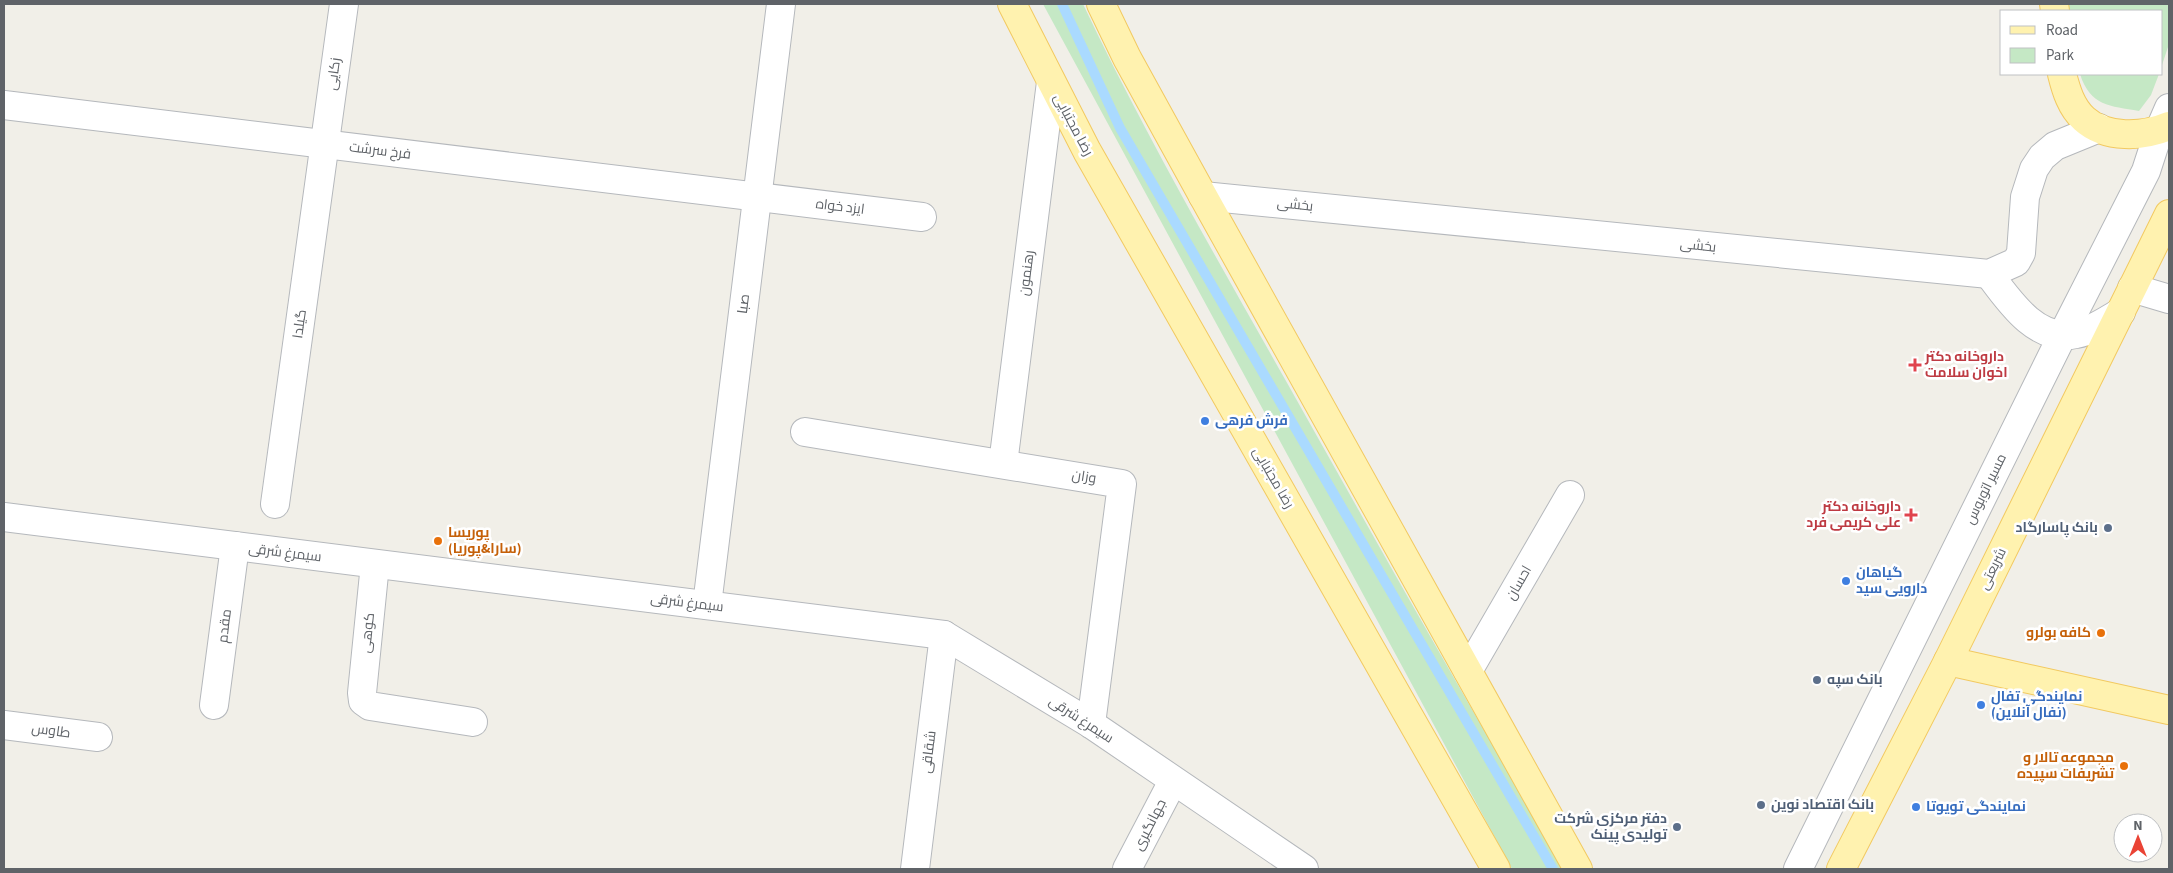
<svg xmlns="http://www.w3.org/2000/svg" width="2173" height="873" viewBox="0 0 2173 873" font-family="'Source Sans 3',Cairo,sans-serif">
  <rect width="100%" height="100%" fill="#f1efe8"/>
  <g fill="#c5e8c5">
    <path d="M1043,4H1083C1144,133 1216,257 1286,381C1378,545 1470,708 1565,869H1512Z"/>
    <path d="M2068,4H2169V44L2162,65V11H2069Z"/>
    <path d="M2080,74H2159L2151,95L2139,111C2110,106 2090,106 2080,74Z"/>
  </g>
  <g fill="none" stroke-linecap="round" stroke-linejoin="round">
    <path stroke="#aadaff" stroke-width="10" d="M1062,4L1120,128L1553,869"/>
    <g stroke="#b5b8bc" stroke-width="30">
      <g id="minor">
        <path d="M4,105L922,217"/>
        <path d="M1203,196L1989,274L2016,262L2021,253L2025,197L2034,169L2042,157L2055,146L2099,128"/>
        <path d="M1989,274C2009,301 2037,343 2076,334C2092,331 2107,320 2121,312"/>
        <path d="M2132,288L2169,299"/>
        <path d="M805,432L1122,484L1091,724"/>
        <path d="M1003,464L1051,82"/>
        <path d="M275,504L344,4"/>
        <path d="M4,517L944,635L1091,724L1304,869"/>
        <path d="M375,564L362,693L363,701L370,706L473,722"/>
        <path d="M707,605L781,4"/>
        <path d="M1468,671L1570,495"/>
        <path d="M214,705L235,546"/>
        <path d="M4,725L98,737"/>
        <path d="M915,869L944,635"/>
        <path d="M1127,869L1173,781"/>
        <path d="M1798,869L2062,336L2146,171L2159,131L2169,108"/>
      </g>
    </g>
    <g stroke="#f2c960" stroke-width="30">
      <g id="major">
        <path d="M1012,4L1087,151L1496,869"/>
        <path d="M1101,4L1127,58L1203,196L1578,869"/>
        <path d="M2054,4L2055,11"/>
        <path d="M2062,74C2066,90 2071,107 2084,119C2106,139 2143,137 2169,126"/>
        <path d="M1948,661L2169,710"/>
        <path d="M1841,869L1948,661L2169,214"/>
      </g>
    </g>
    <use href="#minor" stroke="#fff" stroke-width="28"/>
    <use href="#major" stroke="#fff2af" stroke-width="28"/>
  </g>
  <g fill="#e0444e" stroke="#fff" stroke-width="2">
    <path d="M1912.5 357.5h5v5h5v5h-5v5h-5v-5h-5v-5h5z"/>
    <path d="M1908.5 507.5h5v5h5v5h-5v5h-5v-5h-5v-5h5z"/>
  </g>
  <g fill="#3f7fe0" stroke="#fff" stroke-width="2">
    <circle cx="1205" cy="421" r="5"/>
    <circle cx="1846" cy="581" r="5"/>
    <circle cx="1981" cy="705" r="5"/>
    <circle cx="1916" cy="807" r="5"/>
  </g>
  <g fill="#5c6f8a" stroke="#fff" stroke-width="2">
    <circle cx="2108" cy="528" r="5"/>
    <circle cx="1817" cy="680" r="5"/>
    <circle cx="1761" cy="805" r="5"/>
    <circle cx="1677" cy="827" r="5"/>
  </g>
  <g fill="#e8710a" stroke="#fff" stroke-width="2">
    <circle cx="438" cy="541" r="5"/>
    <circle cx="2101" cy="633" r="5"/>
    <circle cx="2124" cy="766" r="5"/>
  </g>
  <g text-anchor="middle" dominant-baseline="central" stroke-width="5" stroke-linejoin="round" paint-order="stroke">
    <g font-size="14" fill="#5f6368" stroke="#fff">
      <text transform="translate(334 74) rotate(-82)">زکایی</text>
      <text transform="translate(1073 125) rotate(62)">رضا مجتبایی</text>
      <text transform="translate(380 151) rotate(7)">فرخ سرشت</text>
      <text transform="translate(1295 205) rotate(6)">بخشی</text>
      <text transform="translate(840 207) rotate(7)">ایزد خواه</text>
      <text transform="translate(1698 246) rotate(6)">بخشی</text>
      <text transform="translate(1027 273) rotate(-83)">رهنمون</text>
      <text transform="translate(744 304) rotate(-83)">صبا</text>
      <text transform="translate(300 324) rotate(-82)">گیلدا</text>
      <text transform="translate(1084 477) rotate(9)">وزان</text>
      <text transform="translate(1273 478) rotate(60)">رضا مجتبایی</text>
      <text transform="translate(1986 489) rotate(-64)">مسیر اتوبوس</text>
      <text transform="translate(285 553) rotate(7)">سیمرغ شرقی</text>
      <text transform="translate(1993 569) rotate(-64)">شریعتی</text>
      <text transform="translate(1519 583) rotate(-60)">احسان</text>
      <text transform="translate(687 603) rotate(7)">سیمرغ شرقی</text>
      <text transform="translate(225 626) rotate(-83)">مقدم</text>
      <text transform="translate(368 633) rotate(-84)">کوهی</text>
      <text transform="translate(1081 720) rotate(33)">سیمرغ شرقی</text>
      <text transform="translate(51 731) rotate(8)">طاوس</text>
      <text transform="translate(929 752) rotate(-83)">شقاقی</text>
      <text transform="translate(1150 825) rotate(-63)">جهانگیری</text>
    </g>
    <g font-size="14" font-weight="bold" fill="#be3a42" stroke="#fff" text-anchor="start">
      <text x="1925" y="357">داروخانه دکتر<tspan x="1925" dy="16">اخوان سلامت</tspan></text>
      <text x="1901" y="507" text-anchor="end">داروخانه دکتر<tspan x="1901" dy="16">علی کریمی فرد</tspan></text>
    </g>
    <g font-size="14" font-weight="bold" fill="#366cbe" stroke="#fff" text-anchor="start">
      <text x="1215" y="421">فرش فرهی</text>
      <text x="1856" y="573">گیاهان<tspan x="1856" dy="16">دارویی سید</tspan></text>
      <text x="1991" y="697">نمایندگی تفال<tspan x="1991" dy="16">(تفال آنلاین)</tspan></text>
      <text x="1926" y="807">نمایندگی تویوتا</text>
    </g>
    <g font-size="14" font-weight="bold" fill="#4e5e75" stroke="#fff" text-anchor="end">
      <text x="2098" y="528">بانک پاسارگاد</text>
      <text x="1827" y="680" text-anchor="start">بانک سپه</text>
      <text x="1771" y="805" text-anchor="start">بانک اقتصاد نوین</text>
      <text x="1667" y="819">دفتر مرکزی شرکت<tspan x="1667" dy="16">تولیدی پینک</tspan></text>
    </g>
    <g font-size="14" font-weight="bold" fill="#c56008" stroke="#fff" text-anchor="end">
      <text x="448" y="533" text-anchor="start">پوریسا<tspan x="448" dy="16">(سارا&amp;پوریا)</tspan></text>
      <text x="2091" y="633">کافه بولرو</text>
      <text x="2114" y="758">مجموعه تالار و<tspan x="2114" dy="16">تشریفات سپیده</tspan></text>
    </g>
  </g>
  <rect width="2173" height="873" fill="none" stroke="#5f6368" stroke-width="10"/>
  <rect x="2000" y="10" width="162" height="65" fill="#ffffff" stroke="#bfc1c3"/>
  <rect x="2010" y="26" width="25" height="8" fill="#fff2af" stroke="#bfc1c3"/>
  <text x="2046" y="35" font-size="15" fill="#5f6368">Road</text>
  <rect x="2010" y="48" width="25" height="15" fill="#c5e8c5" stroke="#bfc1c3"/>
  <text x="2046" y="60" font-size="15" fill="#5f6368">Park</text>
  <g transform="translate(2138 838)"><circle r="24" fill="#ffffff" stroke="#bfc1c3"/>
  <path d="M0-4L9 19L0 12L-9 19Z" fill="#ea4335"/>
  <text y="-8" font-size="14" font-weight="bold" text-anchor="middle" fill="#5f6368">N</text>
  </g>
</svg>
